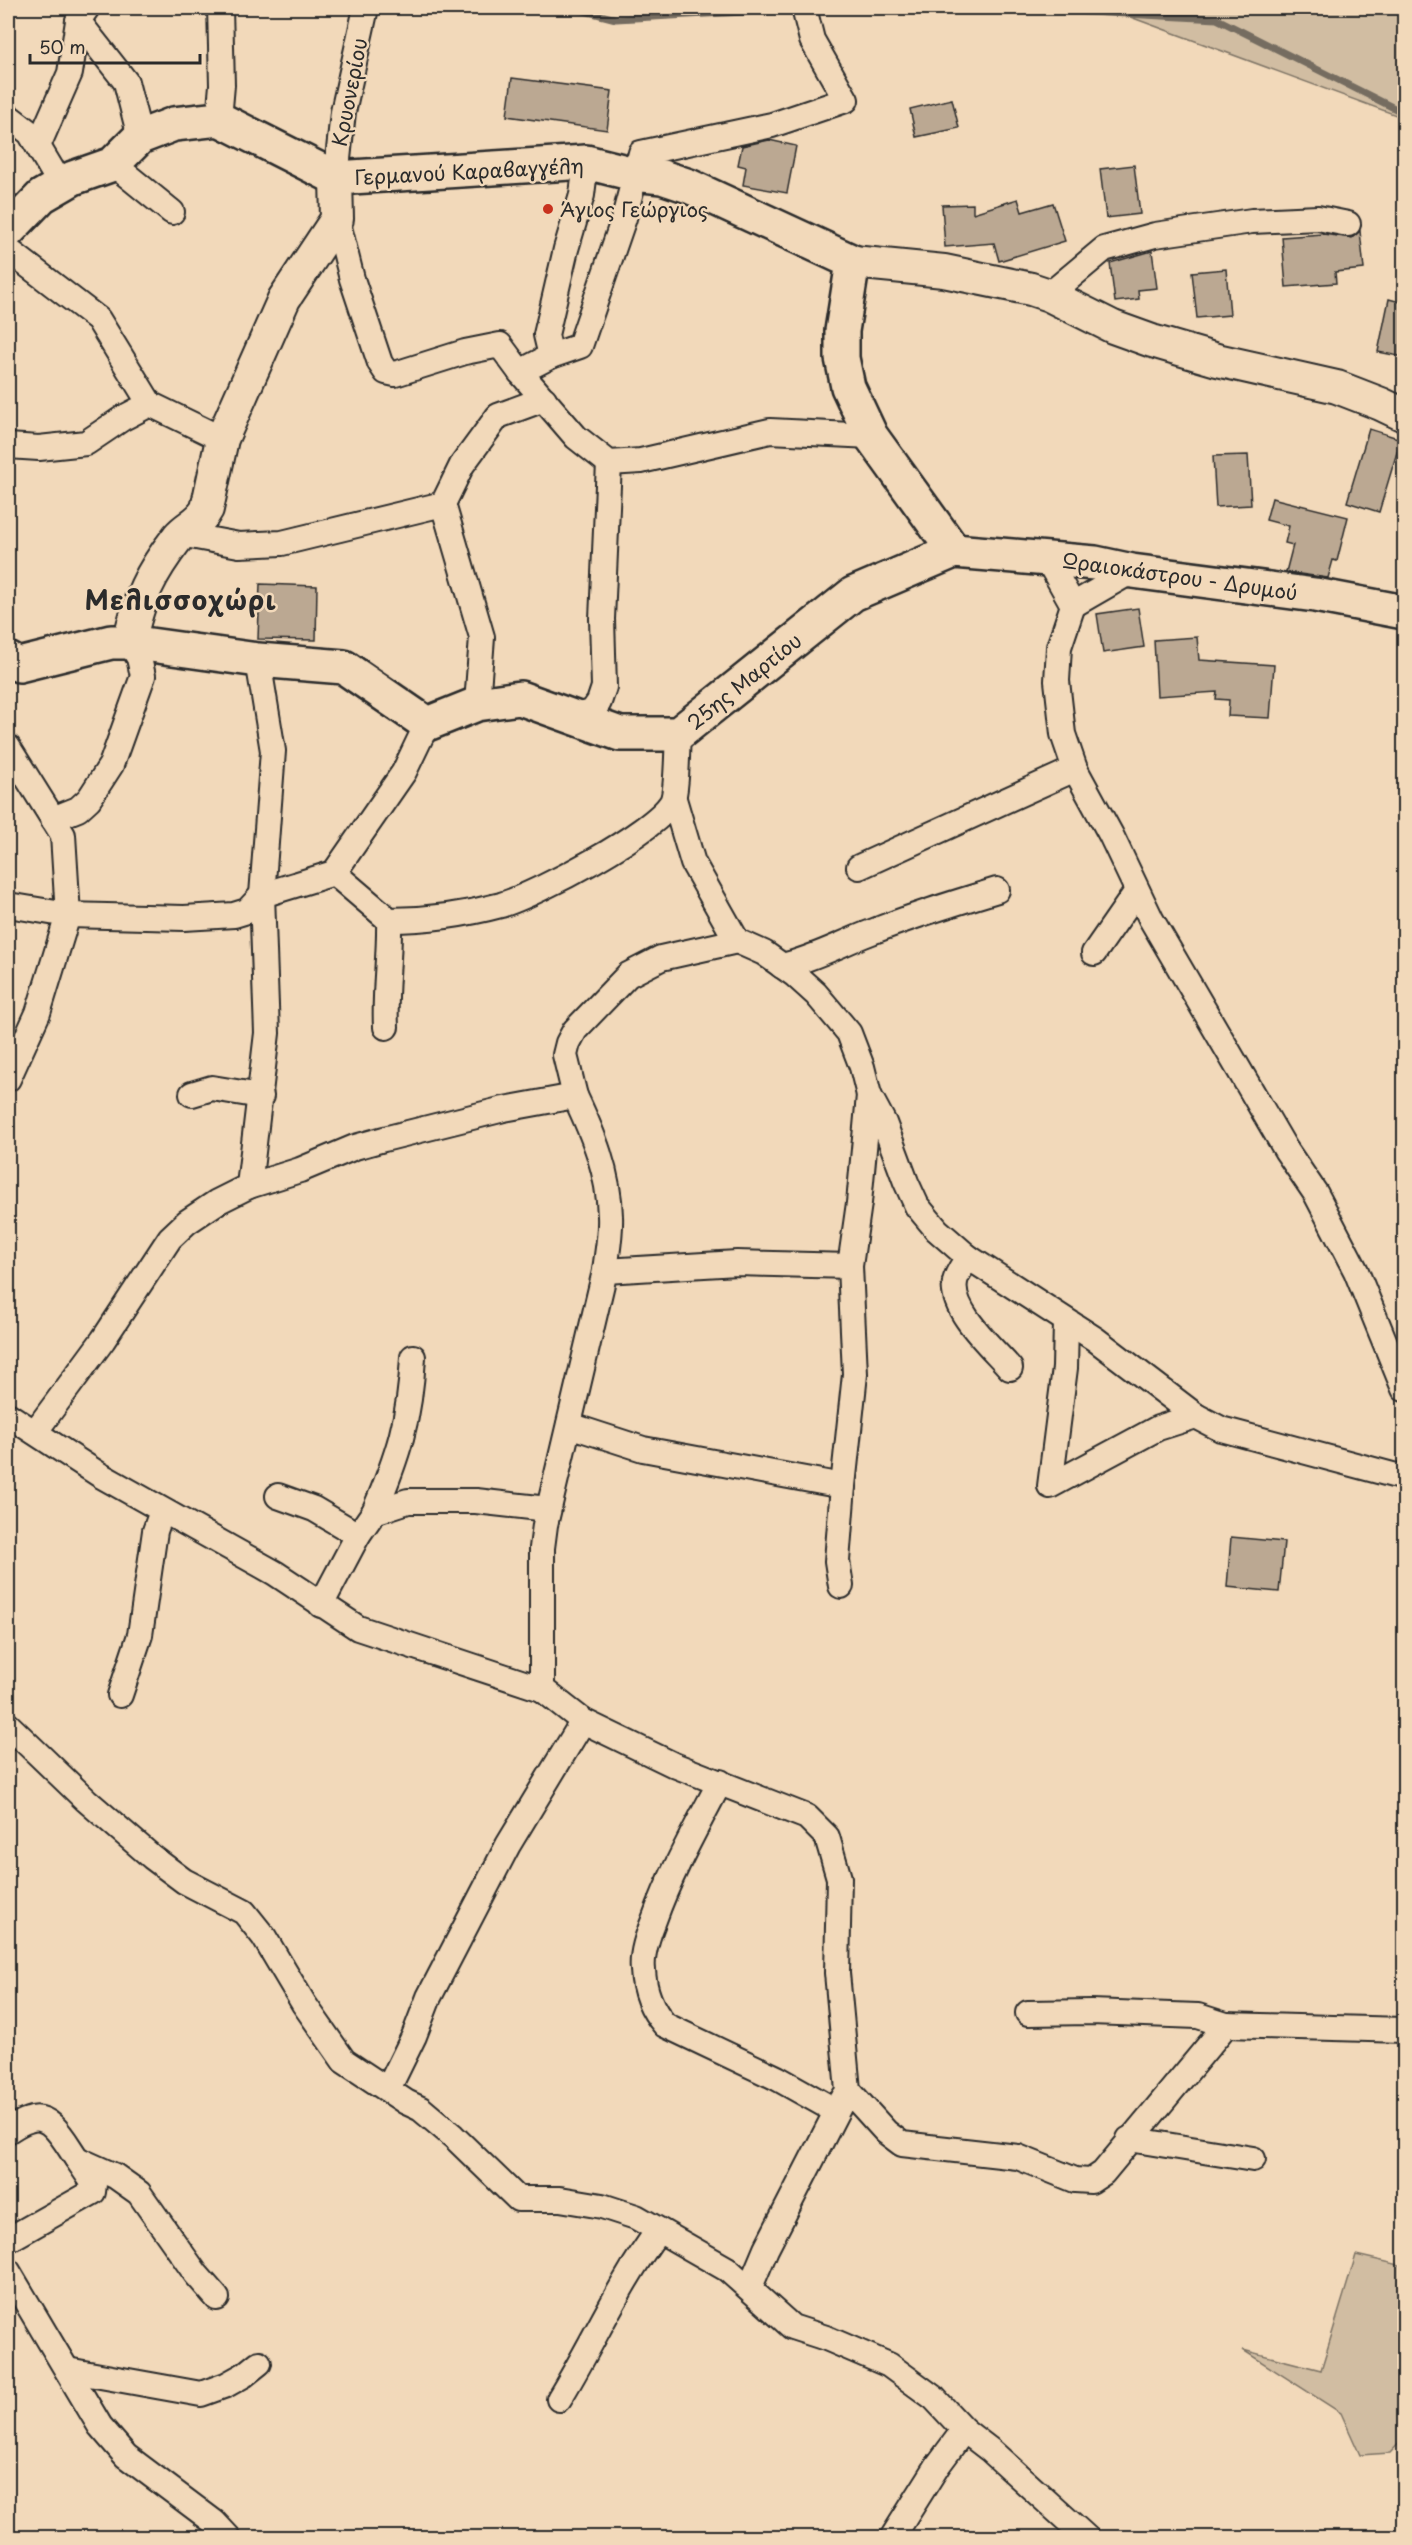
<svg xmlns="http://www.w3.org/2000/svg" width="1412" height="2545" viewBox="0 0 1412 2545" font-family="'Playpen Sans',sans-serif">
  <rect width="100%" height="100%" fill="#f2d9ba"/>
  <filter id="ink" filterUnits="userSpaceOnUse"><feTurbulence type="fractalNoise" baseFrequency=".0167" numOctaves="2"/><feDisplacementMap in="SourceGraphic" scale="12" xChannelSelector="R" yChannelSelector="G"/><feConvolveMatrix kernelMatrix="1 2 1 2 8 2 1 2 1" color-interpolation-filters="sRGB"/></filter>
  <g filter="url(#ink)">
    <g fill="#d1bda2" stroke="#7e7466" stroke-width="1.5">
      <path d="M1106,8H1404V118Z"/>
      <path d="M1356,2255L1404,2266V2438L1390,2453L1360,2455L1341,2413L1243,2350L1321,2370Z"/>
    </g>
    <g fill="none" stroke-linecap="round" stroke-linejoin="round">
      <g stroke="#746c60" stroke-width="7">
        <path d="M573,8L616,19L818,8"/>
        <path d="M1017,8L1217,19L1404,113"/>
      </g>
    </g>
    <g fill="#bba892" stroke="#2b2b2b" stroke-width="1.5">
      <path d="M512,78L612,91L607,130L507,116Z"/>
      <path d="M952,99L959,128L916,137L910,109Z"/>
      <path d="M769,140L796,146L787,193L743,185L746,167L738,165L742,146Z"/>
      <path d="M1134,165L1140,214L1106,218L1100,169Z"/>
      <path d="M1018,199L1022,212L1053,203L1065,241L999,261L994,243L945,247L942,205L973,204V213Z"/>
      <path d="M1360,231L1364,269L1335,272L1336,283L1286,287L1282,237L1323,234L1352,238Z"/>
      <path d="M1152,251L1157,288L1138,290L1139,299L1115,302L1110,263Z"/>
      <path d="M1226,269L1230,315L1197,318L1192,272Z"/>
      <path d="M1389,299L1404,303V357L1378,352Z"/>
      <path d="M1369,429L1401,439L1379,512L1347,502Z"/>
      <path d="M1248,455L1251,505L1216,507L1213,456Z"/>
      <path d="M1272,498L1348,517L1337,561L1333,560L1328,578L1286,572L1293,545L1285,543L1289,526L1266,520Z"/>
      <path d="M260,584L317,586L316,640L258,639Z"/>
      <path d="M1138,608L1144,647L1103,653L1097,614Z"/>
      <path d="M1197,637L1199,660L1274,665L1270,718L1228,716L1229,700L1216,699L1217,692L1157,696L1154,640Z"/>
      <path d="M1231,1537L1284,1542L1279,1592L1227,1587Z"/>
    </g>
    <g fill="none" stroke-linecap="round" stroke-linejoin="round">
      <g stroke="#2b2b2b" stroke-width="28">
        <g id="minor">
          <path d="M78,21L126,82L140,137"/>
          <path d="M8,116L30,133L61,185"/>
          <path d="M219,119L222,85L220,8"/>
          <path d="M38,146L70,73L78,21L87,8"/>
          <path d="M113,164L172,212"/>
          <path d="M336,178L343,112L366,8"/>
          <path d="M337,219L352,279L380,363L386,372L395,374L465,352L500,345L520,372L576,437L609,463L641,461L770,431L871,436"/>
          <path d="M8,250L98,319L150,404"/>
          <path d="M1049,295L1104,249L1155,235L1252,221L1318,218L1348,224"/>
          <path d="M551,356L546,335L566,249L582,195L586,162"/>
          <path d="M520,372L551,356L580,346L624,218L641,153L772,125L846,100L812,40L804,8"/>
          <path d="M8,446L39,448L86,443L123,418L150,404L222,439"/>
          <path d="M443,504L482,637L477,704"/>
          <path d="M180,534L239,545L282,543L443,504L462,465L498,416L544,399"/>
          <path d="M1046,557L1073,605L1132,571"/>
          <path d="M1073,605L1059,647L1057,681L1063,734L1075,769L1111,835L1151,919L1286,1150L1316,1194L1356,1271L1404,1389"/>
          <path d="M574,716L592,712L599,702L604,687L602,619L609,463"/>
          <path d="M8,747L63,835L68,915L38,1013L8,1079"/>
          <path d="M674,799L693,863L737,941L764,953L795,975L816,994L849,1033L862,1067L869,1095L884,1123L906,1182L917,1206L937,1230L968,1257L1095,1339L1196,1416L1221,1429L1404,1478"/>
          <path d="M53,819L78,809L89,799L111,765L143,676L139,658L129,642"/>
          <path d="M859,867L1075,769"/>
          <path d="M334,873L404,772L427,724"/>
          <path d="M8,905L68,915L184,918L234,915L247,911L262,895L334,873L389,920C427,920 464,915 501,905C537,894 654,833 672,802C677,792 677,748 678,734"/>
          <path d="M1094,953L1137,891"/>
          <path d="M782,966C813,959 840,944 869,933C911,916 954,903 997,890"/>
          <path d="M386,1027C384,991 390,956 389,920"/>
          <path d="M192,1094L212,1088L261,1096"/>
          <path d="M575,1096L565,1055L568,1043L575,1030L628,975L661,958L737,941"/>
          <path d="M249,1186L300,1170L355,1147L384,1139L504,1109L575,1096C593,1134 609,1172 610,1216C611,1234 607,1253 605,1271"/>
          <path d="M968,1257C964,1264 956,1274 955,1282C950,1311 993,1348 1010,1368"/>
          <path d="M1066,1322L1065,1368L1050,1486L1158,1428L1196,1416"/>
          <path d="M8,1415L100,1475L275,1573L358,1628L542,1689L583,1721L674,1765L807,1817L827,1837L839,1878L837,1973L848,2090L886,2132L902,2144L1018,2157L1075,2180L1091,2181L1103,2173L1226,2025L1404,2030"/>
          <path d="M569,1425L643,1449L843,1486L855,1374L850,1266"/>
          <path d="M35,1432L103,1340L170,1238L187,1222L217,1202L249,1186L267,1033L262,895L273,751L258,660"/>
          <path d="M278,1496L314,1509L358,1535"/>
          <path d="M374,1512C398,1456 410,1419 413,1357"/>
          <path d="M841,1586L837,1561L843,1486"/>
          <path d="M321,1605L358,1535L374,1512L408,1501H476L548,1509"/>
          <path d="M542,1689V1548L545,1525L605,1271L737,1263L850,1266L859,1203L869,1095"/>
          <path d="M120,1695L140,1635L155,1531L162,1511"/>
          <path d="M8,1725L86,1800L152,1857L184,1881L244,1912L264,1937L304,2004L344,2061L406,2102L421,2109L453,2136L518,2199H560L602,2206L636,2217L727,2269L792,2327L826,2338L889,2365L934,2398L964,2430L938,2465L892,2538"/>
          <path d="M720,1782C696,1828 671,1872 654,1920C648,1935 641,1954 643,1970C644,1991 651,2009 665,2025L777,2078L836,2111"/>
          <path d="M1028,2013L1091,2012L1198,2016L1226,2025"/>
          <path d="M388,2089L414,2036L429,1997L508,1845L583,1721"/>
          <path d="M8,2131C14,2127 21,2122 29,2120C51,2111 66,2144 77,2159"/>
          <path d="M1129,2139L1253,2159"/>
          <path d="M8,2240L93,2192L94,2184L77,2159L115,2176L139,2193L196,2274L217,2298"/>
          <path d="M8,2271L100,2426L126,2456L214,2522L229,2538"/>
          <path d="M750,2287L766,2249L844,2097"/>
          <path d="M67,2370L201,2394L226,2385L244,2375L259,2363"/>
          <path d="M559,2399C593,2344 619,2283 658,2231"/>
          <path d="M964,2430L990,2450L1087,2538"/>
        </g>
      </g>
      <g stroke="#2b2b2b" stroke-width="36">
        <g id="tertiary">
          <path d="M853,262L944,271L1031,289L1049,295L1113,327L1152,341L1217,360L1337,387L1381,404L1404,415"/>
          <path d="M129,642C140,596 148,576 178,537C187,526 200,523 207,509L222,439L284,299L337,219L336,178"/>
        </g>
      </g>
      <g stroke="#2b2b2b" stroke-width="38">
        <g id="secondary">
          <path d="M8,231L42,196L73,178L113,164L140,137L174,124L219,119L336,178L586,162L634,174L662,177L689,186L853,262L842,331V358L848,387L871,436L954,551"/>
          <path d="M8,659L19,665L111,642H129L258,660L344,667L427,724L477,704L520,698L620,734H678L853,594L954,551L1095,563L1132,571L1315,595L1404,612"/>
        </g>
      </g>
      <use href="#minor" stroke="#f2d9ba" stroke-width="24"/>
      <use href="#tertiary" stroke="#f2d9ba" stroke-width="32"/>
      <use href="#secondary" stroke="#f2d9ba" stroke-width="33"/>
    </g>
  </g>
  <circle fill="#c8321e" stroke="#f2d9ba" stroke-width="2" cx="548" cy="209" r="6"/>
  <g text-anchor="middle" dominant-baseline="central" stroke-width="5" stroke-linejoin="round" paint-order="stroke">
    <g font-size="20" fill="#2b2b2b" stroke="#f2d9ba">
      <text transform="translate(349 92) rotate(-79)">Κρυονερίου</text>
      <text transform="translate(469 171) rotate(-3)">Γερμανού Καραβαγγέλη</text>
      <text transform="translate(1180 576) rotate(8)">Ωραιοκάστρου - Δρυμού</text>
      <text transform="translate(744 681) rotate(-39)">25ης Μαρτίου</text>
    </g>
    <g font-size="20" fill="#2b2b2b" stroke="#f2d9ba" text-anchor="start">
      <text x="560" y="209">Άγιος Γεώργιος</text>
    </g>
    <g font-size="26" font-weight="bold" letter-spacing="1.5" fill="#2b2b2b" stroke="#f2d9ba">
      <text x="181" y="599">Μελισσοχώρι</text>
    </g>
  </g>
  <rect width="1412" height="2545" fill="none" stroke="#f2d9ba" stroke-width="30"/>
  <rect x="15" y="15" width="1382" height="2515" fill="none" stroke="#2b2b2b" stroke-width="2" filter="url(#ink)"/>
  <path d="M30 54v9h170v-9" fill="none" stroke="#2b2b2b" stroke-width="3"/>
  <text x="39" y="54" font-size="18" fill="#2b2b2b" stroke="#f2d9ba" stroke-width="4.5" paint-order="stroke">50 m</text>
</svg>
